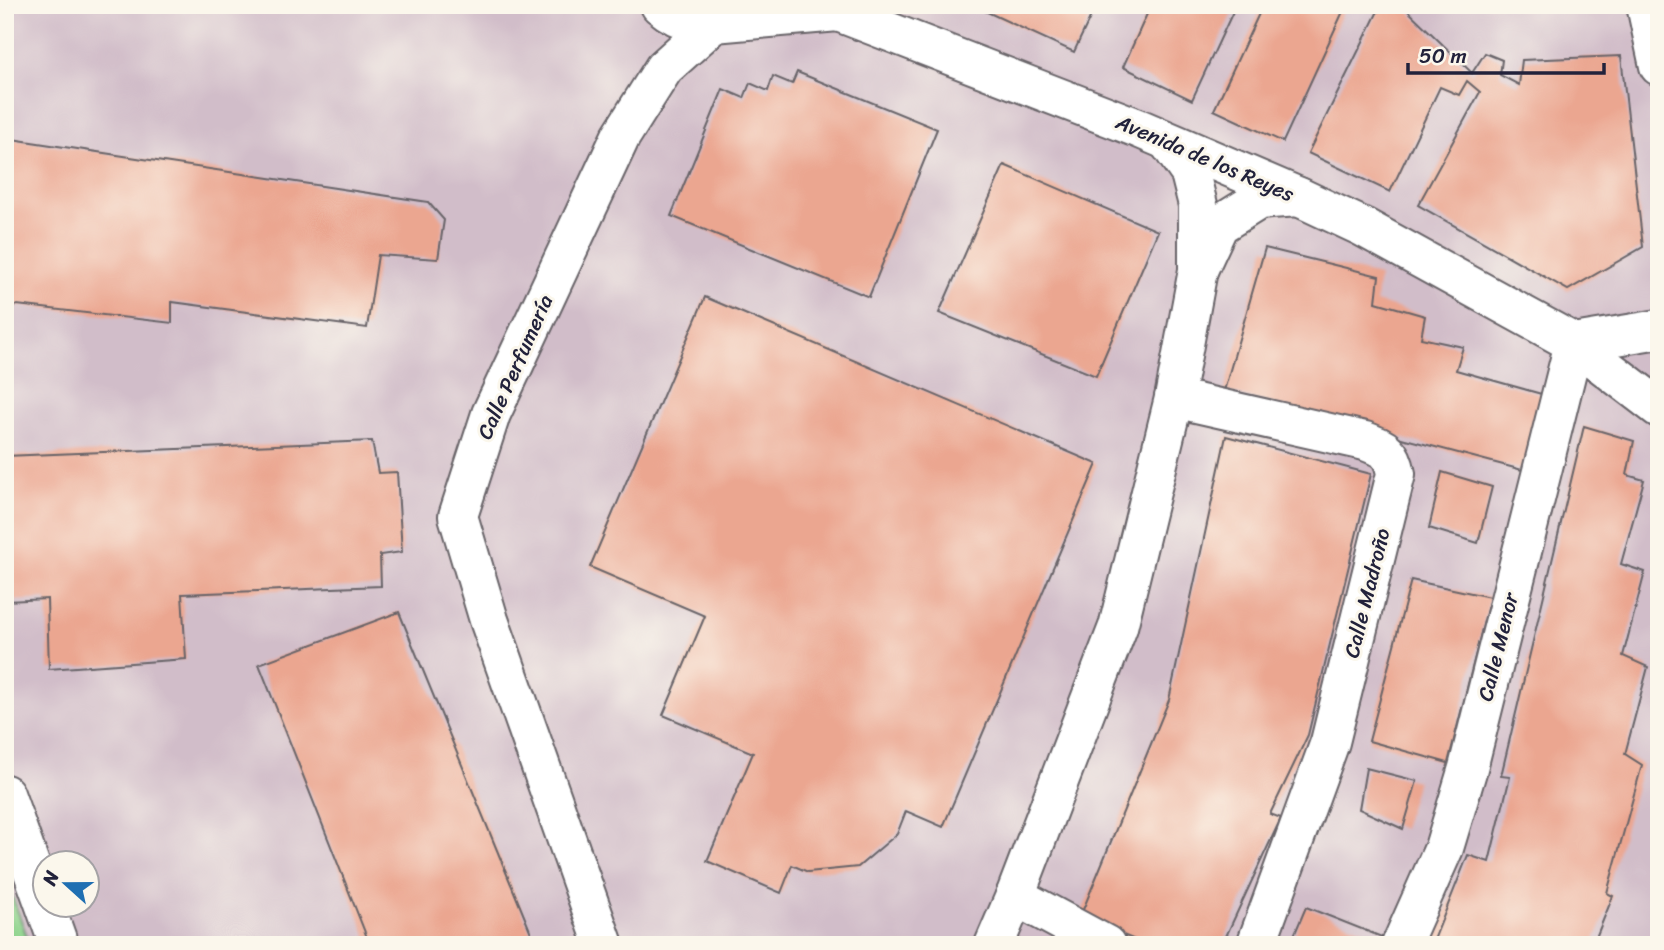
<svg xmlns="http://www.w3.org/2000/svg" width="1664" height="950" viewBox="0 0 1664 950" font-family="Sriracha,sans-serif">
  <rect width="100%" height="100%" fill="#fbf7ec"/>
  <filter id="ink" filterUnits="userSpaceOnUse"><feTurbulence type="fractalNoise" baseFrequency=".0143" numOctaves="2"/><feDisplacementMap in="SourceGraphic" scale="14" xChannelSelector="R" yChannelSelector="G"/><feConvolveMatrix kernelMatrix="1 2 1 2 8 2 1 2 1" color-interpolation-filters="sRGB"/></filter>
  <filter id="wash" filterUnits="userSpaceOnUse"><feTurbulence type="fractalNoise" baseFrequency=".00686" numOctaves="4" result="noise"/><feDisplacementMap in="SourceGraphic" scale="28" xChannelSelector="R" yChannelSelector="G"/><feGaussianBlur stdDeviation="1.57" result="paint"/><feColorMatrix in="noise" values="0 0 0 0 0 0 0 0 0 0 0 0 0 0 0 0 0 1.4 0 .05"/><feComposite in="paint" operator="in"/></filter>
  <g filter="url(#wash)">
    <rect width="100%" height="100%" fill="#ebe0bd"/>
    <path fill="#d1bdc9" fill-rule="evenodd" d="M5,5H1659V945H30L5,876ZM46,862H88V904H46Z"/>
    <path fill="#90d48e" stroke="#597b64" stroke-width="2" d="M5,876L30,945H5Z"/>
    <g id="blocks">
      <g fill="#eba690">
        <path d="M972,5H1096L1074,52Z"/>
        <path d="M1151,5H1236L1192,100L1123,67Z"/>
        <path d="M1263,5H1346L1283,142L1214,110Z"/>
        <path d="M1381,5H1402L1472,73L1485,53L1502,60L1500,75L1519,85L1522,60L1621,56L1643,247L1568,290L1418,205L1480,92L1467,81L1459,95L1440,87L1390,192L1308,153Z"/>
        <path d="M797,72L937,129L869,297L671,216L723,89L744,98L750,83L768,91L773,76L792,84Z"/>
        <path d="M5,138L428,202L444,220L438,259L378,255L367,328L172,302V323L17,305L5,312Z"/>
        <path d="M1004,165L1158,231L1096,376L939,313Z"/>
        <path d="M1265,248L1379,276L1376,302L1425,316L1421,338L1463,347L1456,370L1545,395L1526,471L1224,391Z"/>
        <path d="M705,297L1097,464L943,827L906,811L897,834L858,867L808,872L792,865L781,893L707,861L753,753L663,715L705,616L590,567Z"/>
        <path d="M1584,426L1634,441L1627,475L1644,480L1621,564L1645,572L1623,656L1648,667L1625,754L1642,765L1607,893L1613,896L1593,945H1432L1468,855L1489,862L1510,777L1501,776Z"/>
        <path d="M1226,436L1371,474L1308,735L1270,814L1281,818L1222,945H1147L1080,917L1169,700Z"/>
        <path d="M372,441L378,473L397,472L402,552L380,555L381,586L182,594L186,659L49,669L47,599L7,601L5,565V456Z"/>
        <path d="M1442,472L1492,487L1478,543L1429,528Z"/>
        <path d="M1411,580L1490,597L1448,763L1369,741Z"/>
        <path d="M399,612L536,945H370L259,664Z"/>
        <path d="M1366,768L1417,781L1403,829L1359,809Z"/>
        <path d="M1306,907L1382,937L1379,945H1290Z"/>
      </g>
    </g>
  </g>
  <g filter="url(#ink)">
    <use href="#blocks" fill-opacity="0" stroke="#686468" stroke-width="2"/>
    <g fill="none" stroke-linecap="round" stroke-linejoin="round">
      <g stroke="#686468" stroke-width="42">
        <g id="minor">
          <path d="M660,5C680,22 704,28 729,18"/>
          <path d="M820,5L1138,128L1299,197L1363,227L1574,343L1659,329"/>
          <path d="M1646,5L1659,66"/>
          <path d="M1169,143L1190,173L1198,205V270L1219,225L1259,200L1299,197"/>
          <path d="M1174,398L1365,441C1386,449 1392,452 1396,474L1330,742L1256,945"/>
          <path d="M5,794L59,945"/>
          <path d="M1015,896L1106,945"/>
          <path d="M604,945L489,620L458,516L491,414L621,136L664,68L714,23L838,12"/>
          <path d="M994,945L1015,896L1118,627L1174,398L1198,270"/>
          <path d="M1401,945L1444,848L1468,768L1574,343L1659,408"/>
        </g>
      </g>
      <use href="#minor" stroke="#fff" stroke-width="38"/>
    </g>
  </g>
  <g text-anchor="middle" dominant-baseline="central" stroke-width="6" stroke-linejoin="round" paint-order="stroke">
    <g font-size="21" fill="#22223b" stroke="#fbf7ec">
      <text transform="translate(1205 158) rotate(23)">Avenida de los Reyes</text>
      <text transform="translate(515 367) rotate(-66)">Calle Perfumería</text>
      <text transform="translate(1367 593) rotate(-76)">Calle Madroño</text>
      <text transform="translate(1498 647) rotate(-76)">Calle Menor</text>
    </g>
  </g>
  <rect width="1664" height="950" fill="none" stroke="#fbf7ec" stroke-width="28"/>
  <g transform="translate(66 884) rotate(291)"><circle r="33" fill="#fbf7ec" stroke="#a4a2a5" stroke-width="2"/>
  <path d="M0-5L12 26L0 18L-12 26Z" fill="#1f6fb2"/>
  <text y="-10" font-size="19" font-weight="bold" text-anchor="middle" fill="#22223b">N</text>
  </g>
  <path d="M1408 63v10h196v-10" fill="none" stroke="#22223b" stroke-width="3.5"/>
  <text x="1419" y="63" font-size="21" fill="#22223b" stroke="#fbf7ec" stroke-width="5" paint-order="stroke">50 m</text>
</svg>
